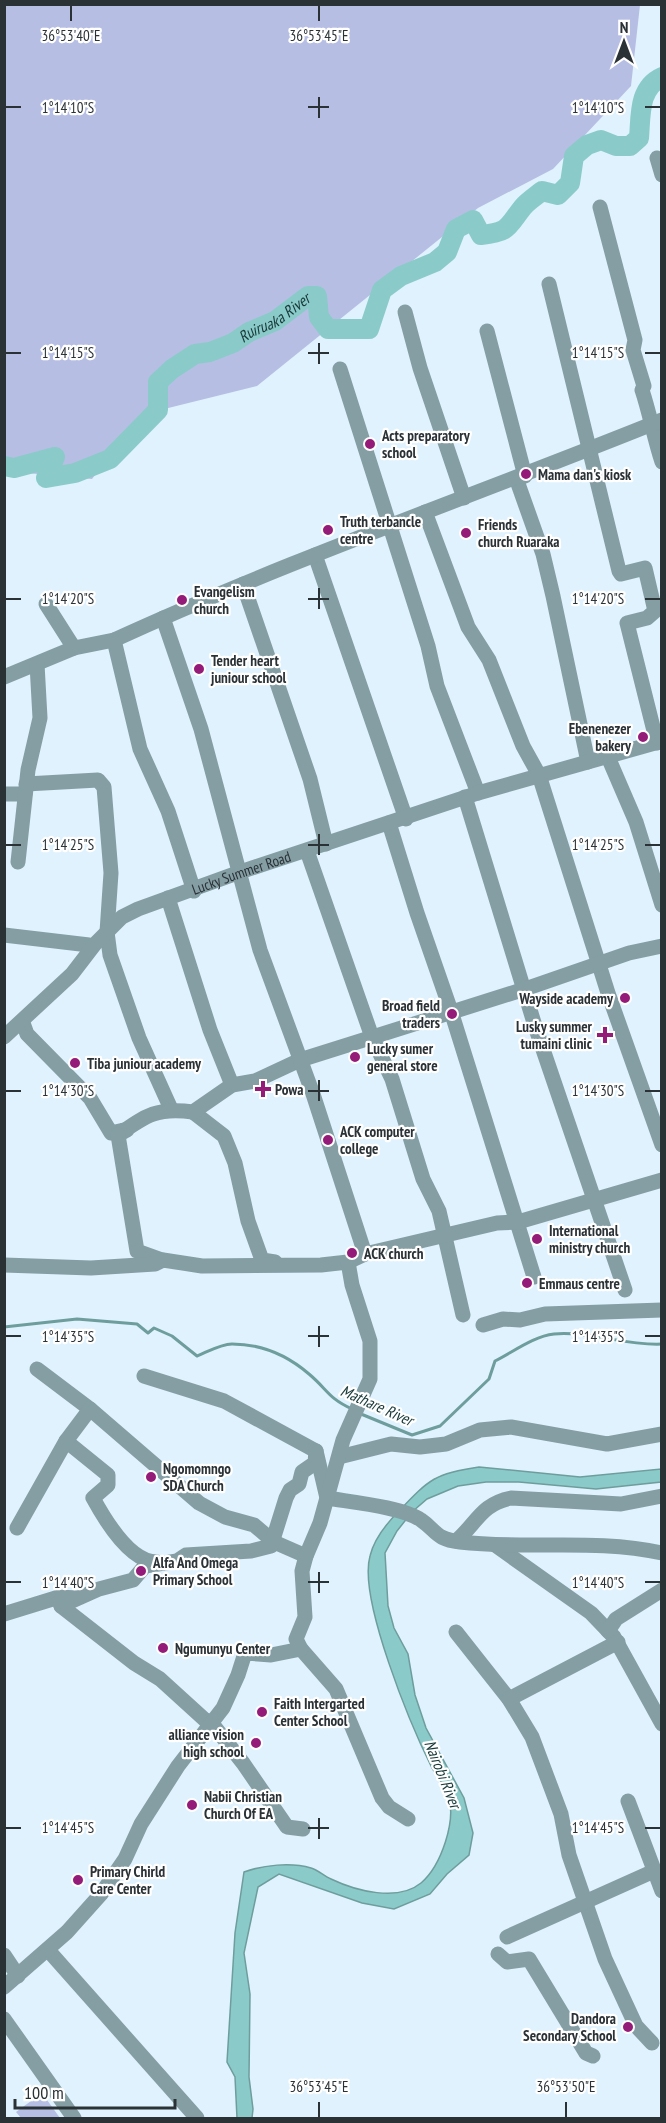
<svg xmlns="http://www.w3.org/2000/svg" width="666" height="2123" viewBox="0 0 666 2123" font-family="'PT Sans Narrow',sans-serif">
  <rect width="100%" height="100%" fill="#dff2fd"/>
  <g fill="#b7bee4">
    <path d="M4,5L5,4L640,5L631,86L553,169L478,208L257,386L140,415L92,479L5,471Z"/>
    <path d="M42,2093L60,2118H21L16,2112Z"/>
  </g>
  <path fill="#8acbc9" stroke="#6e9d9d" stroke-width="1.5" d="M479,1467L580,1477L661,1469V1482L596,1489L519,1482H486L458,1486L427,1499L412,1512L397,1531L385,1553L388,1606L394,1628L408,1654L415,1695L426,1728L464,1798L473,1833L469,1855L447,1874L430,1894L394,1909L362,1903L279,1874L258,1887L244,1953L250,1994L249,2077L253,2109L252,2118H237L235,2077L227,2062L235,1933L244,1872C263,1865 291,1862 311,1868C318,1870 324,1876 331,1879C356,1891 398,1902 421,1883C441,1866 457,1820 448,1795C445,1785 437,1777 432,1768C411,1726 358,1599 370,1556C374,1539 387,1523 399,1511C429,1479 436,1473 479,1467Z"/>
  <g fill="none" stroke-linecap="round" stroke-linejoin="round">
    <g stroke="#6e9d9d" stroke-width="3">
      <path d="M4,1327L77,1319L137,1324L148,1333L154,1328L172,1336L197,1356C207,1352 221,1344 232,1344C261,1344 288,1356 309,1374C328,1390 328,1398 352,1409"/>
      <path d="M361,1414L412,1435L440,1426L489,1379L495,1361C513,1352 534,1336 554,1334C590,1331 626,1346 662,1344"/>
    </g>
    <path stroke="#8acbc9" stroke-width="20" id="s1" d="M4,466L14,468L55,457L46,478L75,473L110,459L158,410V382L172,369L195,354L210,352L233,343L249,332L275,321L308,296H317L319,317L328,329H369L382,290L401,276L435,262L447,252L456,229L473,220L481,235C510,232 507,227 523,207C528,201 536,196 542,191L558,195L570,183L574,156L587,145L601,140L616,146H630L639,138C641,116 638,88 662,77"/>
    <g stroke="#849ea4" stroke-width="15">
      <path d="M657,158L662,175"/>
      <path d="M600,207L635,340L633,350L644,386L642,390C650,414 654,438 662,462"/>
      <path d="M549,284L619,571L621,574L645,568L655,611L647,618L627,623L657,743"/>
      <path d="M405,312L420,368L464,498"/>
      <path d="M487,331L525,476"/>
      <path d="M340,369L428,646L437,686L478,793"/>
      <path d="M516,478L543,554L553,596L588,762"/>
      <path d="M425,512L468,627L489,660L523,746L539,775L608,993L662,1145"/>
      <path d="M315,555L406,819"/>
      <path d="M243,584L310,779L326,844"/>
      <path d="M46,604L74,648"/>
      <path d="M114,640L140,749L168,811L194,891"/>
      <path d="M4,677L74,648L114,640C293,558 479,494 662,420"/>
      <path d="M608,757L636,822L662,905"/>
      <path d="M26,784L98,780L104,787L111,873L107,932L110,955L139,1038L171,1109"/>
      <path d="M4,794H25"/>
      <path d="M465,797L535,1026L625,1290"/>
      <path d="M389,823L417,913L451,1011L534,1277"/>
      <path d="M307,851L372,1037L392,1079L423,1179L439,1211L463,1315"/>
      <path d="M18,862L28,770L40,718L37,664"/>
      <path d="M168,898L210,1030L232,1085"/>
      <path d="M4,935L89,945"/>
      <path d="M23,1023L27,1034L90,1098L111,1133L124,1130"/>
      <path id="s2" d="M4,1037L72,974L95,944L122,917L138,909L240,872L478,793L662,741"/>
      <path d="M193,1112L224,1136L235,1163L248,1221L262,1260L275,1262"/>
      <path d="M124,1130H127L118,1135C146,1115 158,1107 193,1112L232,1085L255,1081L300,1060L525,989L629,953L662,946"/>
      <path d="M118,1135L137,1251L162,1260"/>
      <path d="M365,1254L497,1223L518,1222L662,1180"/>
      <path d="M4,1265L91,1268L155,1264L163,1260L202,1266L321,1265L348,1262L365,1254L313,1094L260,950L201,729L163,618"/>
      <path d="M483,1325L503,1319L520,1320L545,1314L662,1310"/>
      <path d="M37,1369L90,1409"/>
      <path d="M144,1376L224,1401L316,1451"/>
      <path d="M66,1441L108,1475V1485L93,1498C105,1520 130,1562 157,1562"/>
      <path d="M339,1457L391,1444L420,1447L446,1444L480,1430L511,1427L607,1444L662,1434"/>
      <path d="M17,1528L66,1441L90,1409L199,1503L225,1517L254,1525L274,1542L306,1556"/>
      <path d="M456,1541C477,1523 481,1504 511,1498L621,1504L662,1496"/>
      <path d="M495,1545L591,1613L614,1637L662,1724"/>
      <path d="M61,1606L134,1663L160,1679L215,1729L210,1721L243,1763L287,1827L303,1829"/>
      <path d="M4,1614L59,1597L77,1598L61,1606L99,1589L133,1580L145,1566L177,1561L186,1555L251,1551L271,1546L286,1498L290,1490L299,1484L302,1472L315,1463L316,1451L327,1498C350,1502 403,1507 421,1520C437,1531 435,1539 460,1542C527,1550 595,1538 662,1553"/>
      <path d="M608,1631L616,1619L662,1590"/>
      <path d="M456,1632L509,1699L532,1737L561,1814L569,1855L605,1959L636,2026L652,2043"/>
      <path d="M301,1649L336,1689L382,1798L389,1807L408,1819"/>
      <path d="M509,1699L618,1642"/>
      <path d="M628,1801L662,1891"/>
      <path d="M507,1937L654,1871"/>
      <path d="M48,1950L197,2118"/>
      <path d="M498,1954L507,1962L529,1959L586,2053L593,2056"/>
      <path d="M4,1955L18,1976"/>
      <path d="M4,1987L67,1932L101,1894L125,1859L141,1824L178,1766L223,1708L238,1675L245,1653L271,1655L301,1649L296,1639L305,1617L302,1571L306,1556L320,1523L343,1440L370,1379V1341L352,1285L348,1262"/>
      <path d="M4,2019L74,2118"/>
    </g>
  </g>
  <path fill="none" stroke="#2b3236" stroke-width="2" d="M71,6V21M319,6V21M319,97V118M6,107H21M308,107H329M645,107H660M319,343V364M6,353H21M308,353H329M645,353H660M319,588V609M6,599H21M308,599H329M645,599H660M319,834V855M6,845H21M308,845H329M645,845H660M319,1080V1101M6,1091H21M308,1091H329M645,1091H660M319,1326V1347M6,1336H21M308,1336H329M645,1336H660M319,1572V1593M6,1582H21M308,1582H329M645,1582H660M319,1818V1839M6,1828H21M308,1828H329M645,1828H660M319,2102V2117M566,2102V2117"/>
  <g fill="#941b78" stroke="#fff" stroke-width="2">
    <circle cx="370" cy="444" r="6"/>
    <circle cx="526" cy="474" r="6"/>
    <circle cx="328" cy="530" r="6"/>
    <circle cx="466" cy="533" r="6"/>
    <circle cx="182" cy="600" r="6"/>
    <circle cx="199" cy="669" r="6"/>
    <circle cx="643" cy="737" r="6"/>
    <circle cx="625" cy="998" r="6"/>
    <circle cx="452" cy="1014" r="6"/>
    <path d="M602 1026h6v6h6v6h-6v6h-6v-6h-6v-6h6z"/>
    <circle cx="355" cy="1057" r="6"/>
    <circle cx="75" cy="1063" r="6"/>
    <path d="M260 1080h6v6h6v6h-6v6h-6v-6h-6v-6h6z"/>
    <circle cx="328" cy="1140" r="6"/>
    <circle cx="537" cy="1239" r="6"/>
    <circle cx="352" cy="1253" r="6"/>
    <circle cx="527" cy="1283" r="6"/>
    <circle cx="151" cy="1477" r="6"/>
    <circle cx="141" cy="1571" r="6"/>
    <circle cx="163" cy="1648" r="6"/>
    <circle cx="262" cy="1712" r="6"/>
    <circle cx="256" cy="1743" r="6"/>
    <circle cx="192" cy="1805" r="6"/>
    <circle cx="78" cy="1880" r="6"/>
    <circle cx="628" cy="2027" r="6"/>
  </g>
  <g text-anchor="middle" dominant-baseline="central" stroke-width="4.5" stroke-linejoin="round" paint-order="stroke">
    <g font-size="15" font-weight="bold" fill="#2b3236" stroke="#fff" text-anchor="start">
      <text x="382" y="435">Acts preparatory<tspan x="382" dy="17">school</tspan></text>
      <text x="538" y="474">Mama dan's kiosk</text>
      <text x="340" y="521">Truth terbancle<tspan x="340" dy="17">centre</tspan></text>
      <text x="478" y="524">Friends<tspan x="478" dy="17">church Ruaraka</tspan></text>
      <text x="194" y="591">Evangelism<tspan x="194" dy="17">church</tspan></text>
      <text x="211" y="660">Tender heart<tspan x="211" dy="17">juniour school</tspan></text>
      <text x="631" y="728" text-anchor="end">Ebenenezer<tspan x="631" dy="17">bakery</tspan></text>
      <text x="613" y="998" text-anchor="end">Wayside academy</text>
      <text x="440" y="1005" text-anchor="end">Broad field<tspan x="440" dy="17">traders</tspan></text>
      <text x="592" y="1026" text-anchor="end">Lusky summer<tspan x="592" dy="17">tumaini clinic</tspan></text>
      <text x="367" y="1048">Lucky sumer<tspan x="367" dy="17">general store</tspan></text>
      <text x="87" y="1063">Tiba juniour academy</text>
      <text x="275" y="1089">Powa</text>
      <text x="340" y="1131">ACK computer<tspan x="340" dy="17">college</tspan></text>
      <text x="549" y="1230">International<tspan x="549" dy="17">ministry church</tspan></text>
      <text x="364" y="1253">ACK church</text>
      <text x="539" y="1283">Emmaus centre</text>
      <text x="163" y="1468">Ngomomngo<tspan x="163" dy="17">SDA Church</tspan></text>
      <text x="153" y="1562">Alfa And Omega<tspan x="153" dy="17">Primary School</tspan></text>
      <text x="175" y="1648">Ngumunyu Center</text>
      <text x="274" y="1703">Faith Intergarted<tspan x="274" dy="17">Center School</tspan></text>
      <text x="244" y="1734" text-anchor="end">alliance vision<tspan x="244" dy="17">high school</tspan></text>
      <text x="204" y="1796">Nabii Christian<tspan x="204" dy="17">Church Of EA</tspan></text>
      <text x="90" y="1871">Primary Chirld<tspan x="90" dy="17">Care Center</tspan></text>
      <text x="616" y="2018" text-anchor="end">Dandora<tspan x="616" dy="17">Secondary School</tspan></text>
    </g>
    <g font-size="15" fill="#2b3236" stroke="#fff">
      <text stroke="none"><textPath href="#s2" startOffset="296">Lucky Summer Road</textPath></text>
    </g>
    <g font-size="16" font-style="italic" fill="#193939" stroke="#fff">
      <text stroke="none"><textPath href="#s1" startOffset="374">Ruiruaka River</textPath></text>
      <text transform="translate(377 1405) rotate(24)">Mathare River</text>
      <text transform="translate(443 1774) rotate(68)">Nairobi River</text>
    </g>
  </g>
  <g font-size="15" text-anchor="middle" fill="#2b3236" stroke="#fff" stroke-width="4.5" stroke-linejoin="round" paint-order="stroke">
    <text x="71" y="41">36°53'40"E</text>
    <text x="319" y="41">36°53'45"E</text>
    <text x="68" y="113">1°14'10"S</text>
    <text x="598" y="113">1°14'10"S</text>
    <text x="68" y="358">1°14'15"S</text>
    <text x="598" y="358">1°14'15"S</text>
    <text x="68" y="604">1°14'20"S</text>
    <text x="598" y="604">1°14'20"S</text>
    <text x="68" y="850">1°14'25"S</text>
    <text x="598" y="850">1°14'25"S</text>
    <text x="68" y="1096">1°14'30"S</text>
    <text x="598" y="1096">1°14'30"S</text>
    <text x="68" y="1342">1°14'35"S</text>
    <text x="598" y="1342">1°14'35"S</text>
    <text x="68" y="1588">1°14'40"S</text>
    <text x="598" y="1588">1°14'40"S</text>
    <text x="68" y="1833">1°14'45"S</text>
    <text x="598" y="1833">1°14'45"S</text>
    <text x="319" y="2092">36°53'45"E</text>
    <text x="566" y="2092">36°53'50"E</text>
  </g>
  <rect width="666" height="2123" fill="none" stroke="#2b3236" stroke-width="12"/>
  <g transform="translate(624 42)" stroke="#ffffff" stroke-width="4.5" paint-order="stroke">
  <path d="M0-4.5L10 22L0 15L-10 22Z" fill="#2b3236"/>
  <text y="-9" font-size="16" font-weight="bold" text-anchor="middle" fill="#2b3236">N</text>
  </g>
  <path d="M15 2099v9h160v-9" fill="none" stroke="#2b3236" stroke-width="3"/>
  <text x="24" y="2099" font-size="18" fill="#2b3236" stroke="#ffffff" stroke-width="4.5" paint-order="stroke">100 m</text>
</svg>
